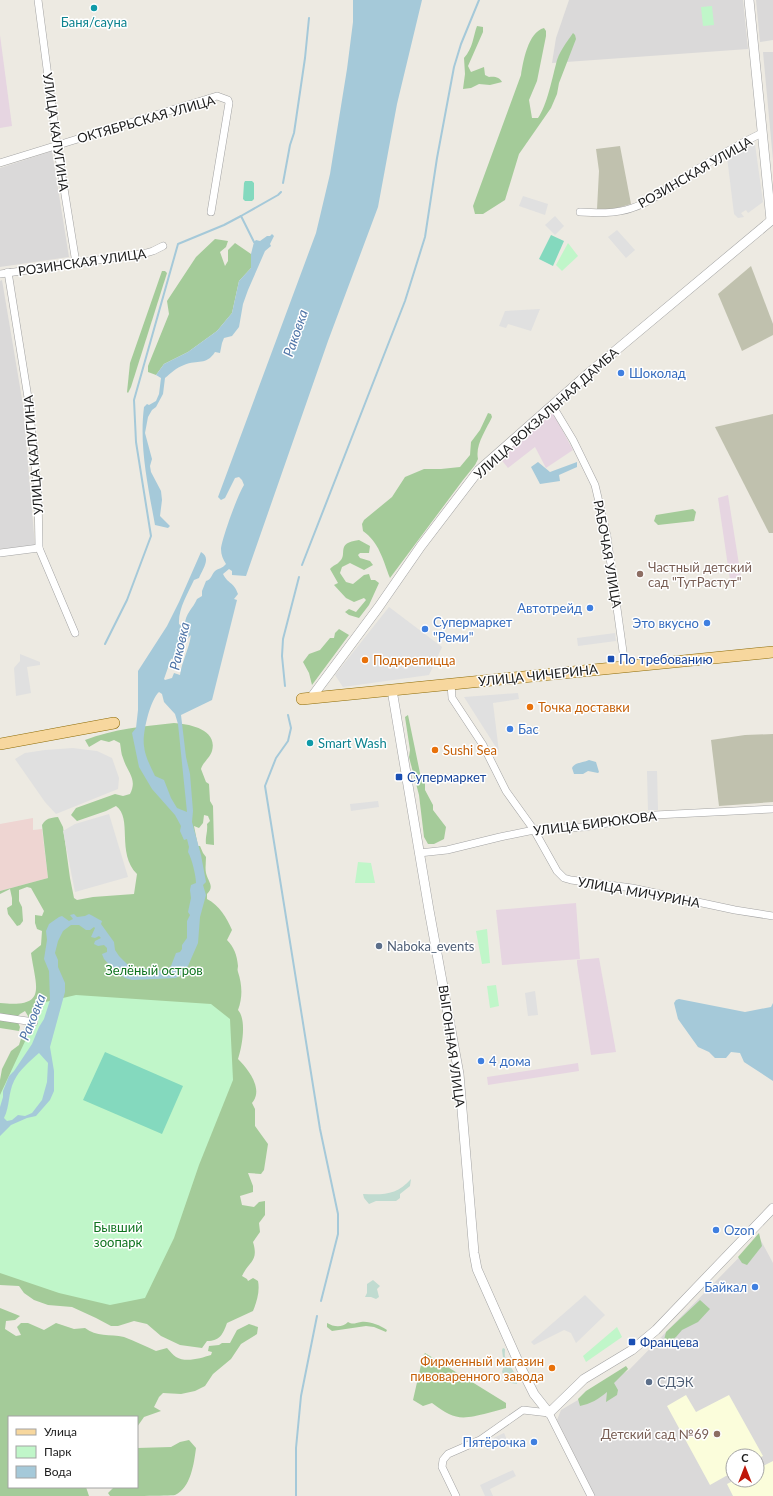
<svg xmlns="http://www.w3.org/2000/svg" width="773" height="1496" viewBox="0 0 773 1496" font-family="Lato,sans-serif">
  <rect width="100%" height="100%" fill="#edeae2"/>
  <g fill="#dad9d9" fill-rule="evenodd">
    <path d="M569,0H743L748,49L552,63L556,38Z"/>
    <path d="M756,0H773V40L760,42Z"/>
    <path d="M763,52H773V160Z"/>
    <path d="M52,151L69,257L0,267V168Z"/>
    <path d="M2,280L23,405L35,546L0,549V281Z"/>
    <path d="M759,1237L773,1263V1496H595L557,1420L561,1410L629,1370ZM733,1456H757V1480H733Z"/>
  </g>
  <path fill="#eed5d2" d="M33,818V830L42,829L48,878L0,891V824Z"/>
  <g fill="#e6d5e1">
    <path d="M0,35L12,126L0,128Z"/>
    <path d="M553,413L573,450L546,468L535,447L508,468L500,458Z"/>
    <path d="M728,495L741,577L730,580L718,498Z"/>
    <path d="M576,903L580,959L502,965L496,910Z"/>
    <path d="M599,958L616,1052L591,1055L577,963V960Z"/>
    <path d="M578,1063L579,1071L488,1085L487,1077Z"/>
  </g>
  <g fill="#fbfddb">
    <path d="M686,1395L696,1412L729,1395L763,1456L757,1459V1456H733V1472L710,1485L667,1406Z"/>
    <path d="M773,1461V1496H733L727,1484L735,1480H757V1469Z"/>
  </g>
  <g fill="#c0c1ae">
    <path d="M620,146L631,204L607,211L597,209L599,171L596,149Z"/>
    <path d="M751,266L773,324V335L742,351L718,294Z"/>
    <path d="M773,414V533H769L715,427Z"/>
    <path d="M773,734V802L719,806L711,740L745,735Z"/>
  </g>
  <g fill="#a4cb99">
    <path d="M477,26L483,27V32L468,66L471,72L484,67L485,75L489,77C494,76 500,77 502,82L490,85L479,84L471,88L463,89L465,74L464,58C473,48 473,37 477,26Z"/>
    <path d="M544,28L546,31V36L537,81L529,100L532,118H538C547,105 552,79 556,64C558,53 567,42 573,33L575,35L576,39L559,83L557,94L551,108L519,154L505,200L483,214H475L473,206L521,75C523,62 528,32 544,28Z"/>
    <path d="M215,239L228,241L226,247L220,252L225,266L228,261V250L235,243L251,254V268L239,281L232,313L217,331L188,352L164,364L156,375L148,372V366L169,314L167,301L196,257Z"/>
    <path d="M162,271H165L167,273L131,387L128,393L127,392L130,363Z"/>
    <path d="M488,413L491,414L492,417C486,430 475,445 478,459L475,465L463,480L390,578C383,560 379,542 363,531L362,524L364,520L392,497L405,477L424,469H441L460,467L470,455L471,442L480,430Z"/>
    <path d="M693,509L696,512L694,521L658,525L654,521L656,515Z"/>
    <path d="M359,540L370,546L369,553H360L358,555L360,558L370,561L373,565L364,570L350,563L342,567L340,573L346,582L353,584L364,575L369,574L371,580H375L379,583L369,605L359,618L349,615L345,612L349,609L356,612L366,600L364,598L354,602L346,598L334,585L338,583L330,569C333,565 337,565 340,561C348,554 335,543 359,540Z"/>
    <path d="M339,629L349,635L312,685L309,673L303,662L309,654L320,650L330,638H334L335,633Z"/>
    <path d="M408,715L420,773L425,783V790L433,805V810L446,827L444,839L434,844H428L424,837L419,795L409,757L410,750L405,717Z"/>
    <path d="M174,723C189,724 218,729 212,751C210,758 203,762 201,769L206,782L209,784L210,801L213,806L214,845L206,844C205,837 208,832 207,824L210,821L208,816L204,815L203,823L199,828L194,826L198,846H200L203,853L206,857C206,862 205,868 206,873C208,882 215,886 207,894V899C219,905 227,918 232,930L227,940C234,947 237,955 238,966C238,968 237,969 238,972C242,984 243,997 238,1010C247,1020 242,1047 238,1059C248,1069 264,1089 252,1103L255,1109V1126L268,1144L264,1170L261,1174L248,1173L253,1186V1192L240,1196L242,1205L254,1207L259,1202L265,1201V1215L259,1223L260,1232L253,1242C259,1262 249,1261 242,1276L247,1279L248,1281L253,1278L258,1281C260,1291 257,1301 253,1311L227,1323C223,1334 220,1341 207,1341L202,1348L180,1345L161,1336L147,1324L134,1321L118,1326H111L96,1318L72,1307L48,1305L34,1300L24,1293L19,1286L0,1285V1080L2,1069L11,1051L19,1045L28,1016L25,1011L20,1014L16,1018L20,1027L19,1031L0,1028V1003C48,1008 36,988 31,953L41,945L42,931L37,929L35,923V915L42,916L44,911L31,888L27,887L19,890V901L22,907L23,921L20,925L17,926L8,914L7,908L12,905V898L10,889L0,894V891L48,878L42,825C46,818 50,818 58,817L63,827L70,878L74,898L77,900L93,897L134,894L137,874C116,853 133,818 116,806L106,811L77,821L71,815L76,808L115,794L123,796L130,794C138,779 127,772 123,758C121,754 121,748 120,743L114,740L109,742L101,740L89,747L85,740C113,729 145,726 174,723Z"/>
    <path d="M759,1233L762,1246L747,1265L742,1263L738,1257Z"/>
    <path d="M700,1300L710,1309L698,1322L682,1330L676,1337L667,1343L664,1340L666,1332Z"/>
    <path d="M0,1308L20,1316L15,1320L6,1321L5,1329L16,1336L21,1335L17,1327L21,1323H28L44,1330L56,1323L74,1329L85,1328C96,1337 110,1334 124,1337C135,1341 145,1346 156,1351L167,1348C170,1351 173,1355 176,1357C186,1363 201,1358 211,1355L212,1352L208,1351L209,1346L219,1345L222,1343H230L237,1330L249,1324L258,1327L257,1334L241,1344L231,1359L213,1374L205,1386L195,1391L181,1394L163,1393L159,1397L154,1407L161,1411L144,1417L137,1427V1417H9V1487H86L89,1496H0Z"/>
    <path d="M348,1322C353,1325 355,1323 361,1322C370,1321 379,1325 387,1330L386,1332L374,1327L366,1326L332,1331L327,1327V1323C334,1327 342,1328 348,1322Z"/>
    <path d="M425,1353L506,1403V1408C501,1410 494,1411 488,1413C461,1420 454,1420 432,1403L423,1406L413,1400L423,1356Z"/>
    <path d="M626,1366L628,1369L614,1383L618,1390L617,1395L606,1402L607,1392C599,1399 590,1404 580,1406L578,1399L586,1391Z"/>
    <path d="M189,1440L196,1448C194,1463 191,1488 175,1495C169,1496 120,1496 110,1496L108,1493L114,1487H137V1448L171,1447L180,1442Z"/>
  </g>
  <g fill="#c0dbd0">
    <path d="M411,1179L410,1186L400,1194V1198L396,1201H376L369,1204L364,1198L363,1194C384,1195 397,1195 411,1179Z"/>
    <path d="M373,1280L380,1286L377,1289L379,1297L376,1299L371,1297H365L367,1293V1284Z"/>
    <path d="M503,1348L505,1349C505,1352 504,1356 506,1359C510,1368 518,1374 517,1384L511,1383L507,1380L504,1375L502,1372L504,1365L502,1350Z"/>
  </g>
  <g fill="#c0f6c9">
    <path d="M712,6L714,25L703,26L701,7Z"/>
    <path d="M568,243L578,256L562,271L556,265Z"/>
    <path d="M358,862L371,863L375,883H355Z"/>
    <path d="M487,929L490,963L482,964L476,931Z"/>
    <path d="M496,985L499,1006L490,1008L487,986Z"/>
    <path d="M76,995L211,1004L230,1019L233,1080L199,1165L174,1238L145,1298L110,1305L59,1293L0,1273V1095L34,1022L41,1003Z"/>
    <path d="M617,1327L622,1337L586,1362L583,1356Z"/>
  </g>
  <g fill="#84d9be">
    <path d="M245,181H252L254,183V199L252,201H245L243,199L244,183Z"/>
    <path d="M551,235L564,241L553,266L539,259Z"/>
    <path d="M105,1052L183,1086L162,1134L83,1100Z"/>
  </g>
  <g fill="#e0e0e0">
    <path d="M755,144L763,202L748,213L746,210L741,213L744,217L738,218L734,214L727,157Z"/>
    <path d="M523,196L548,204L545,215L519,206Z"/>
    <path d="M555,216L564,226L555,235L545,225Z"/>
    <path d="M617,230L635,250L626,258L608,237Z"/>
    <path d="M540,309L531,331L508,324L506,328L499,326L505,311Z"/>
    <path d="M389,607L442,647L429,675L343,687L335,675Z"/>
    <path d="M615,633L616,641L578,646L577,638Z"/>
    <path d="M20,654L40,662V665L27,667L31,693L16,696L14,668L20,661Z"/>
    <path d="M518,693L519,699L493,703L499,752L464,697Z"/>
    <path d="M73,748L97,751L112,758L119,778L118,789L56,814L45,802L15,759L25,753L45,750Z"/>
    <path d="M647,771H657L658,810H648Z"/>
    <path d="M378,801L379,807L351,811L350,804Z"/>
    <path d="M109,814L128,877L75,892L63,831L75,824Z"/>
    <path d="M535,991L538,1015L528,1016L525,993Z"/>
    <path d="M585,1295L605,1315L576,1343L571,1333L564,1330L534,1345L531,1342Z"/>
    <path d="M504,1433L507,1440L487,1450L483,1443Z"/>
    <path d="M513,1470L516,1476L490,1489L493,1496H485L480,1485Z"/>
  </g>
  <g fill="#a5c9d9" fill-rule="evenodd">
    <path d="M353,0H422L397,104L378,207L328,341L246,576L232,575V571L229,569L223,574C228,584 234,582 238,594L234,599L237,600L212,700L181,715L186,757L190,774L193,811L192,822L201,855L206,882L203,885L206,895L200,917L198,943L188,966L182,974L176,978L132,980L125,978L116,972L104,959L102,954L107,952V948L104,945L98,946L94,944L95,941L101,938L99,936L95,938L91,937L95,928L94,927L90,930H86L79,925H71L63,931L58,941L55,953L58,960V967L65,983V992L50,1047L54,1071V1091L50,1100L36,1116L27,1118L11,1125L0,1136V1107L3,1097V1091L9,1076L14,1071L32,1044L39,1027L44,1019L50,1000L49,971L44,959L47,940L46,931L49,924L59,917L62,916L69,921L73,919L70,915L74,914L77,917L85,916L89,914C94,916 97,919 102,921L101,924L114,942L115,950L119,956L130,967L135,969H157L160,971L165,968L167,969L171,966L176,953L180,952L182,949V945L187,938V921L190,915L188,912L191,898L190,890L191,885L196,883C196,876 192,859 188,852L189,847L187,839L184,840L180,831L181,826L175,815L152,789L139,767L132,733L136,728L138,710V671L167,626L179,602L201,552C212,558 202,570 199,578L194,580C188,593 178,609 179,624L183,627H185C184,614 193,609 197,599L202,596V591L206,581C212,579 211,575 215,571C219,568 222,569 226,564C223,559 221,555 221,549C222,538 238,494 244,485L242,480L239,477L235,478L225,498L221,500L218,497L316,233L330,174L347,69L353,22ZM191,635C189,649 182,661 180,675L174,673L172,678L165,680L164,679L171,659L175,658L182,644ZM159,692L162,694L164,702L175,714L178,724L187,812L177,808L171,798L164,780L155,776C151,767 145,757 144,746C142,734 150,700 159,692ZM39,1053L48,1063L47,1082L42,1100L32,1113L25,1116L18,1115L12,1120L7,1121L4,1118C10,1106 8,1093 14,1081C19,1070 30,1061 39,1053Z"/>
    <path d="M272,234L274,236L270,244L271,246L265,251L248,290L243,304L239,327L232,336L224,338L222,343L220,353L215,352C206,366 198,359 184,365C176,368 171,373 165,378L163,394L156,407L152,410L148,417L145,433L152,459L150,466L151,472L161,491L162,500L160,516L170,526L168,528L155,525C148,486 139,446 144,407L147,404L149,405L156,401L159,394L161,378L156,375L164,364L188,352L217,331L232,313L239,281L251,268V254L254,242L256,240L260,241L267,236H270Z"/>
    <path d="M538,462L550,472L577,462V467L559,475L560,481L540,484L531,467Z"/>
    <path d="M589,760L596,762L599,772L598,773L588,771L583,774H574L572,768C575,762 583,763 589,760Z"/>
    <path d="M679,999L745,1012L771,1007L773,1003V1081L744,1062L740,1053L731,1052L726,1058H715L709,1052L698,1047L678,1019L674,1003L676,1000Z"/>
  </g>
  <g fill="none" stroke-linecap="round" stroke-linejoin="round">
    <g stroke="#a5c9d9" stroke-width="2">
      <path d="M283,183L290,145L294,133L305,58L309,18"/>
      <path d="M241,216L278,195L281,192"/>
      <path d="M302,565L405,301L425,237L437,158L454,67L461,44L479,0"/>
      <path d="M105,644L127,600L151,536L136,442L134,400L178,244L224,225L241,216L254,242"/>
      <path d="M285,686L282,656L283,639L299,577"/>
      <path d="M288,715L291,728L288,741L276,758L265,786L320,1129L338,1214V1234L321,1301"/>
      <path d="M296,1496V1448L301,1396L317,1316"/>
    </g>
    <g stroke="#a3a3a3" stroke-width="8">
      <g id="minor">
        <path d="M38,0L57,145L76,263"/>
        <path d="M0,163L217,96L228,100L229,103L211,212"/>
        <path d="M580,212C597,213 615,214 632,208C651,202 668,188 685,177C710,161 735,146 762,133"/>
        <path d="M8,272L29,404L38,494L39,548L75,633"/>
        <path d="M0,274L146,253L153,251L163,246"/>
        <path d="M552,405L573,440L595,485L607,536L625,666"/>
        <path d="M0,553L39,548"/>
        <path d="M451,684L452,698L483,745L506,791L534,830L557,871L564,878L571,880L632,888L735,910L773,916"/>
        <path d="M419,853L447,850L500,837L534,830L584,827L655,815L773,809"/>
        <path d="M0,1017L34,1022"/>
        <path d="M456,1496L442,1467L443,1460L448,1454L480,1440L523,1410L549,1413L591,1496"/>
      </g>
    </g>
    <g stroke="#a3a3a3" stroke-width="10">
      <g id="tertiary">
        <path d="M749,0L771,220"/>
        <path d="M392,690L429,910L459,1074L474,1253L477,1269L521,1368L534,1394L549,1413L584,1379L632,1350L656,1330L773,1208"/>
        <path d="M311,698L378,608L421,546L479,470L590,372L773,219"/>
      </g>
    </g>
    <g stroke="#8d6b07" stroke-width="12">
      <g id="primary">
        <path d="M302,699L773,652"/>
        <path d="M0,744L114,723"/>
      </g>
    </g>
    <use href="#minor" stroke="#fff" stroke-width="7"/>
    <use href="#tertiary" stroke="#fff" stroke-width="9"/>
    <use href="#primary" stroke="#f7d79e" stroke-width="11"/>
  </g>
  <g fill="#0f9aa8" stroke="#fff" stroke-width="1.5">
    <circle cx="94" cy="8" r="4"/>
    <circle cx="310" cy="743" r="4"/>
  </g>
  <g fill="#3f7fe0" stroke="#fff" stroke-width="1.5">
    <circle cx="621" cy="373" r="4"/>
    <circle cx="590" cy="608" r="4"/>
    <circle cx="707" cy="623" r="4"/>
    <circle cx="425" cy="629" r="4"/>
    <circle cx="510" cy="729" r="4"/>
    <circle cx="481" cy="1061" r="4"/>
    <circle cx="716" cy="1230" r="4"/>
    <circle cx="755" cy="1287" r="4"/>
    <circle cx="534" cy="1442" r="4"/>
  </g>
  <g fill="#8d6e63" stroke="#fff" stroke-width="1.5">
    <circle cx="640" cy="574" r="4"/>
    <circle cx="717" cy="1434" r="4"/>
  </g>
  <g fill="#1a4fb4" stroke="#fff" stroke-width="1.5">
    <rect x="607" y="655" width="8" height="8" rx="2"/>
    <rect x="395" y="773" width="8" height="8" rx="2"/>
    <rect x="628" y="1338" width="8" height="8" rx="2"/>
  </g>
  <g fill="#e8710a" stroke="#fff" stroke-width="1.5">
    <circle cx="365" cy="660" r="4"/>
    <circle cx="530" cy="707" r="4"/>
    <circle cx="435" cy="750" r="4"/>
    <circle cx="552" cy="1368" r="4"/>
  </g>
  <g fill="#5c6f8a" stroke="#fff" stroke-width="1.5">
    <circle cx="379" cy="946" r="4"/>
    <circle cx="649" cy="1382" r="4"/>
  </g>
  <g text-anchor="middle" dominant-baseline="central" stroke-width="3" stroke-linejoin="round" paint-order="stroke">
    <g font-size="13" fill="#0d838f" stroke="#fff">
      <text x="94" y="22">Баня/сауна</text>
      <text x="318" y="743" text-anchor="start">Smart Wash</text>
    </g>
    <g font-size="13" fill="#1c1c1c" stroke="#fff">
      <text transform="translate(146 119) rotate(-16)">ОКТЯБРЬСКАЯ УЛИЦА</text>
      <text transform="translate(56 132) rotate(82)">УЛИЦА КАЛУГИНА</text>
      <text transform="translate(695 172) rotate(-30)">РОЗИНСКАЯ УЛИЦА</text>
      <text transform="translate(82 262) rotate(-8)">РОЗИНСКАЯ УЛИЦА</text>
      <text transform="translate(546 413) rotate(-42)">УЛИЦА ВОКЗАЛЬНАЯ ДАМБА</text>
      <text transform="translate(33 455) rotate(-95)">УЛИЦА КАЛУГИНА</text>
      <text transform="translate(608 554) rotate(80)">РАБОЧАЯ УЛИЦА</text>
      <text transform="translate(538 675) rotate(-6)">УЛИЦА ЧИЧЕРИНА</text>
      <text transform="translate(595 823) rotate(-7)">УЛИЦА БИРЮКОВА</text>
      <text transform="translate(639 892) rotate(10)">УЛИЦА МИЧУРИНА</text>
      <text transform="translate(452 1046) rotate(82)">ВЫГОННАЯ УЛИЦА</text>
    </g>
    <g font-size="13" fill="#366cbe" stroke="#fff" text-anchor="start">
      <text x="629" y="373">Шоколад</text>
      <text x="582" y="608" text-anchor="end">Автотрейд</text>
      <text x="433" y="622">Супермаркет<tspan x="433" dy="15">"Реми"</tspan></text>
      <text x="699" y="623" text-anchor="end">Это вкусно</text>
      <text x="518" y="729">Бас</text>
      <text x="489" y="1061">4 дома</text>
      <text x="724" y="1230">Ozon</text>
      <text x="747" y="1287" text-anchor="end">Байкал</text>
      <text x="526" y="1442" text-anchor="end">Пятёрочка</text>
    </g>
    <g font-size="13" fill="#785e54" stroke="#fff" text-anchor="start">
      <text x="648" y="567">Частный детский<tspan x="648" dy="15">сад "ТутРастут"</tspan></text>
      <text x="709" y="1434" text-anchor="end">Детский сад №69</text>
    </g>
    <g font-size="13" fill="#164399" stroke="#fff" text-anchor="start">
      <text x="619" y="659">По требованию</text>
      <text x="407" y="777">Супермаркет</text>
      <text x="640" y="1342">Францева</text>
    </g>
    <g font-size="13" fill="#c56008" stroke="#fff" text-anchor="start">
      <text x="373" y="660">Подкрепицца</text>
      <text x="538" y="707">Точка доставки</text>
      <text x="443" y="750">Sushi Sea</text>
      <text x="544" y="1361" text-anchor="end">Фирменный магазин<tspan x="544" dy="15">пивоваренного завода</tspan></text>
    </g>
    <g font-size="13" fill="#4e5e75" stroke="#fff" text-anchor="start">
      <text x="387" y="946">Naboka_events</text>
      <text x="657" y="1382">СДЭК</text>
    </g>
    <g font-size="13" fill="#107420" stroke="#fff">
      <text x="154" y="970">Зелёный остров</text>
      <text x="118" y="1227">Бывший<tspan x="118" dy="15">зоопарк</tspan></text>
    </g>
    <g font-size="14" font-style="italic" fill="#4e74a7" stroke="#fff">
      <text transform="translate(295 333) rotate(-71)">Раковка</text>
      <text transform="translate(179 646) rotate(-77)">Раковка</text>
      <text transform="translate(32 1017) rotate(-68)">Раковка</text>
    </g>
  </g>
  <rect x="8" y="1416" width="130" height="72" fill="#ffffff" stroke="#a4a4a4"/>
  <rect x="16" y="1429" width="20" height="6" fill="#f7d79e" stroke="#a4a4a4"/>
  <text x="44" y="1436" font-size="12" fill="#1c1c1c">Улица</text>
  <rect x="16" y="1446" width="20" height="12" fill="#c0f6c9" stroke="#a4a4a4"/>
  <text x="44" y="1456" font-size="12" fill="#1c1c1c">Парк</text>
  <rect x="16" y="1466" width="20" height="12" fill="#a5c9d9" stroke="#a4a4a4"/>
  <text x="44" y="1476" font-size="12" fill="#1c1c1c">Вода</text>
  <g transform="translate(745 1468)"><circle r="19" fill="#ffffff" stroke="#a4a4a4"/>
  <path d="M0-3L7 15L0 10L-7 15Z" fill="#bf170a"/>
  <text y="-6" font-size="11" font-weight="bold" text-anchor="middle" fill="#1c1c1c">С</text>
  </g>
</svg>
